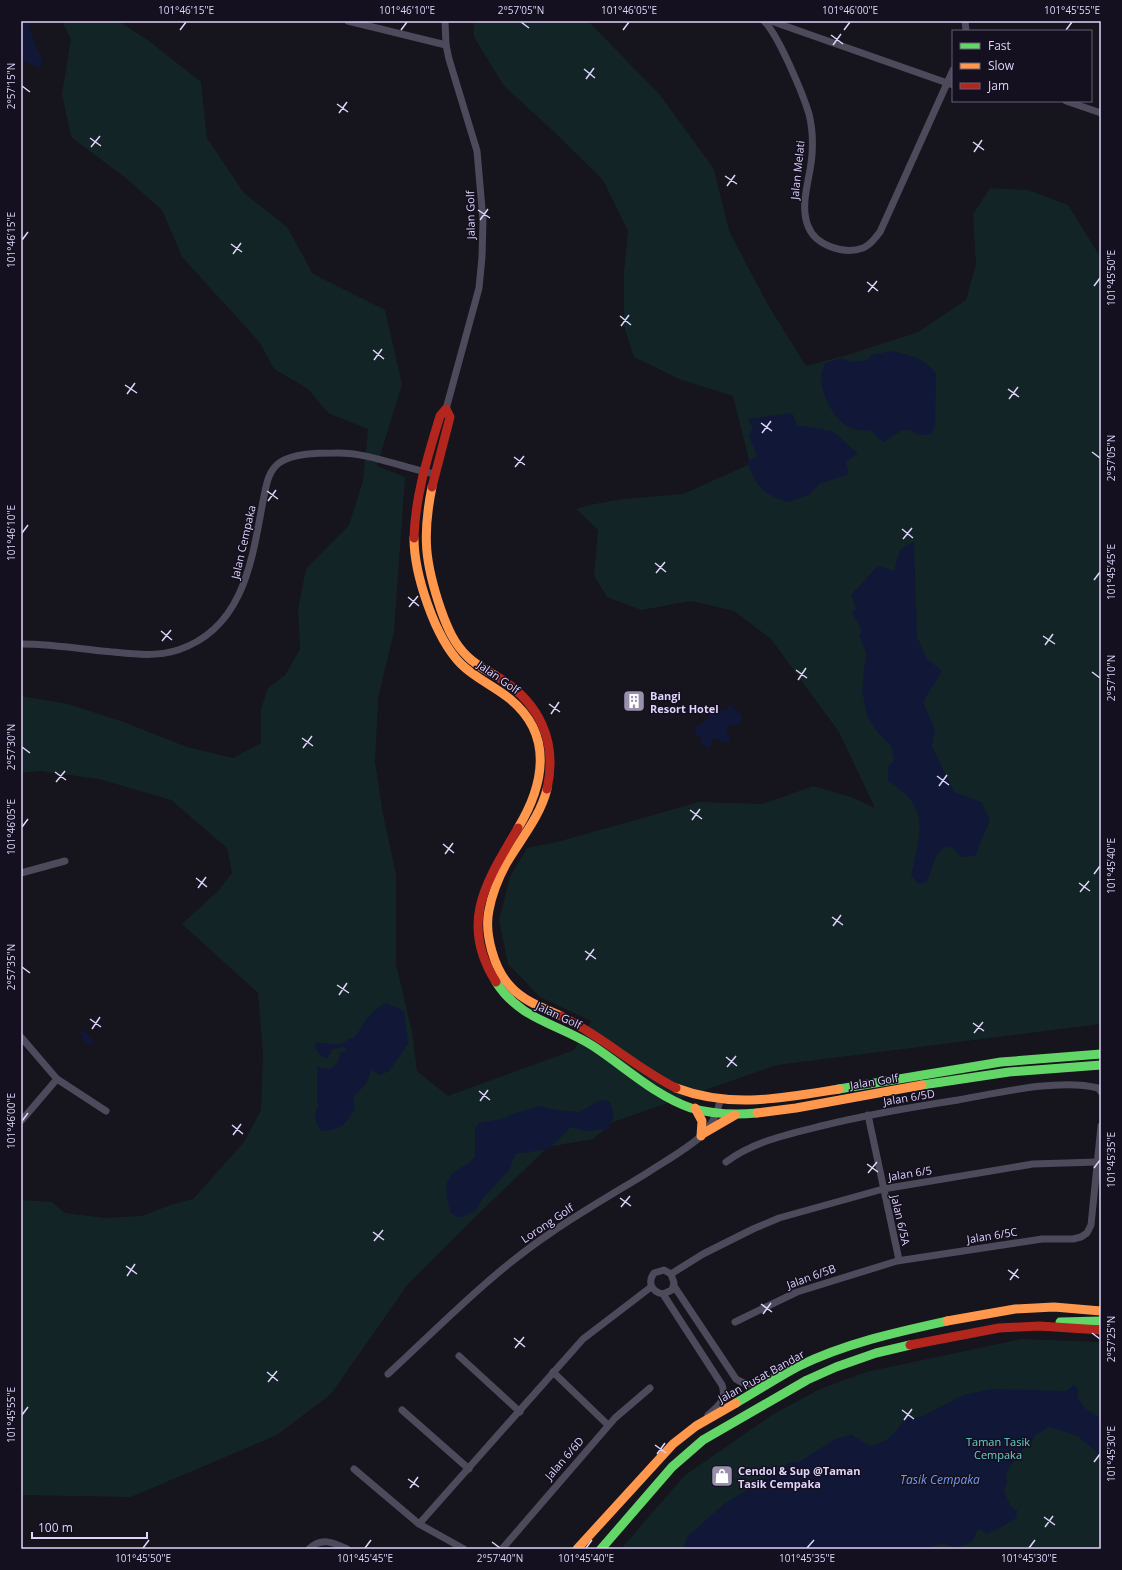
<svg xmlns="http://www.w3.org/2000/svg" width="1122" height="1570" viewBox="0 0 1122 1570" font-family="'Open Sans',sans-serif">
  <rect width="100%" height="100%" fill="#16141c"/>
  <g fill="#132427">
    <path d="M62,21H118L149,41L201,82L207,138L244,193L287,227L313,274L385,310L402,384L377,466L405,477L394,631L378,699L375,761L383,814L396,874V964L412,1032L417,1071L448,1096L574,1050L591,1021L540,997L508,964L499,920L510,877L527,848L557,842L699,802L763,804L813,786L851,797L875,808L839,732L771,639L734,611L691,601L641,610L607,597L594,576L598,530L576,509L589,505L623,499L683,494L750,464L733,396L679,379L634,357L624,326V272L628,231L603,180L551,129L504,86L474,37L473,21H586L592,25L660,95L714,169L729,231L768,305L806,366L847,355L918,332L966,300L976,264L973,214L990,188L1028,190L1068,205L1101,258L1100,1024L777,1065L613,1122L593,1139L548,1147L471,1221L408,1284L331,1394L277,1435L131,1497L21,1495V1200L52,1202L65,1213L105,1218L142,1216L173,1204L193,1199L244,1142L261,1110L263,1053L258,993L182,924L219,890L232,873L227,848L171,800L99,779L40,771L21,773V696L68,704L124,722L187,747L233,758L261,743V709L268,688L285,675L300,649L298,609L306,569L349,525L363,481L368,429L328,413L308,389L274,369L260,343L182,257L162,210L127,179L71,137L62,94L71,39Z"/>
    <path d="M1021,1339L1101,1342V1549H621L684,1476L772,1415L820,1389L866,1372Z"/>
  </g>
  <g fill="#101737">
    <path d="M21,21H28L33,39L43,62L40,68L23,61L21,65Z"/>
    <path d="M891,351C911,356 922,357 936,373L935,427L930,435H918L910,430L901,431L883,442L870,430C842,435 825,406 821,381C820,375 824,368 825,363L842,358L852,362L867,360L872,355Z"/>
    <path d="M792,413L797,425L833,431L858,454L846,461L849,474L819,484L810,494L789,502C762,494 758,489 747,462L757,456L749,435L753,429L748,419Z"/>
    <path d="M914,541L917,637L927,659L942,671L923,702L935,730L932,746L954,792L981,802L990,820L975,856L961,857L953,848L945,847L937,854L927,882L919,884L911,876C920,834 932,808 888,781V767L894,760L891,746L878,733L867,716L862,690L866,653L859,635L862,632L852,612L856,608L851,595L878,566L894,571L900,550Z"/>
    <path d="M730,704L742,715V721L737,725L727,726L726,731L729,736V742L723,743L718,739L713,738L711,747H707L702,745L701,738L694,733L696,726L706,721L712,711L726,710Z"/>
    <path d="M387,1003L404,1011L408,1044L389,1071L380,1075L371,1070C369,1075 368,1081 365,1085C356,1095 350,1095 355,1109C345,1125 341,1130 321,1131C316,1123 315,1118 316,1109L319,1107L317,1103V1067L330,1069L337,1063L341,1052H345L346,1049L343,1047L332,1049L327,1059C319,1055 315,1051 315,1043C323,1042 336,1046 341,1044C345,1042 349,1038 355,1037C366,1021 369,1011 387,1003Z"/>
    <path d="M83,1030L94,1041L91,1046L81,1039L83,1035L80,1033Z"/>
    <path d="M605,1100L610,1102L614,1116L608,1129C600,1128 591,1132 585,1131C579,1130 576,1127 570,1128L549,1149L515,1154L510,1169L483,1198L475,1211L463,1217H457L450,1212C448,1200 442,1184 452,1174C458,1168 468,1166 475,1157V1128L479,1123L506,1118L510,1115L539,1106L557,1110L579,1112L598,1101Z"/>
    <path d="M1074,1385L1078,1388L1077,1398L1086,1409L1101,1419V1456L1078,1436L1049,1427L1035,1435L1033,1441L1022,1450L1006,1472L1007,1482L1004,1491L1011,1507L1017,1510L1016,1518L998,1529L986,1534L981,1529L977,1531L972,1542L958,1548C947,1544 939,1541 929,1549H683L688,1536L723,1505L789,1463L799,1462L837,1438L852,1435L870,1446C889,1441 895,1435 905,1418L921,1417L963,1395L994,1389L1066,1391Z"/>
  </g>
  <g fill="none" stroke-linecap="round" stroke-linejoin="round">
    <g stroke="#4d4a5c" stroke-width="7">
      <path d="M348,21L446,45"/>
      <path d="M445,21L446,45L449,59L477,151L483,220L482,257L479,288L446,409"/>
      <path d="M764,21C778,34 803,94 809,114C812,126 813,141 812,154C811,177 799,203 808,226C815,245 843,255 863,248C871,245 875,238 880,232L953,70"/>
      <path d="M771,21L953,85"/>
      <path d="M965,21L966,31"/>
      <path d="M1066,101L1101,113"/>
      <path d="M21,644C48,644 76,648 102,651C127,653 153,658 178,650C244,628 252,560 263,501C266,488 267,472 279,463C293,453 318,453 335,453C369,452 402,468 435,474"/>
      <path d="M21,873L65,861"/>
      <path d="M21,1037L57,1079L106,1111"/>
      <path d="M868,1115L899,1260"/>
      <path d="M22,1120L57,1079"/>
      <path d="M726,1162C753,1142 788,1134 821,1126C866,1115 912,1107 958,1100C997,1093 1060,1078 1098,1088L1101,1092"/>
      <path d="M671,1274L703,1254L753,1229L779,1218L883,1189L1033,1164L1097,1162"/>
      <path d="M674,1286L736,1379C749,1388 759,1383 773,1377"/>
      <path d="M663,1294L672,1290L674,1283L671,1274L664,1270L654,1273C647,1283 652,1292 663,1294L722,1385C727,1399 719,1406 708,1415"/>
      <path d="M735,1322L797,1292L897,1261L1042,1239H1073L1081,1237L1087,1233L1091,1225L1101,1126"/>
      <path d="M459,1356L520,1412"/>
      <path d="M553,1372L608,1425"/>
      <path d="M388,1374C441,1325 492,1272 552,1232C583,1211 616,1192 647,1173C665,1161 684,1151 700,1137C711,1127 717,1115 720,1101"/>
      <path d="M402,1410L469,1469"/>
      <path d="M354,1469L419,1524L464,1549"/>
      <path d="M419,1524L583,1339L651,1287"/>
      <path d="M309,1549C321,1537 333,1542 347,1549"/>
      <path d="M502,1549L615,1418L650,1388"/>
    </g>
    <g stroke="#63d668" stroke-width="9">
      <path d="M496,982C520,1020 559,1024 593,1046C625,1067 654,1095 691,1108C712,1114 736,1115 757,1113"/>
      <path d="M922,1085L1009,1072L1101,1065"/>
      <path d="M839,1089L1001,1062L1101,1054"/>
      <path d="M1060,1322L1101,1321"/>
      <path d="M736,1403C757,1391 778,1377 799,1366C846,1343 897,1332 947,1321"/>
      <path d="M601,1549L672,1467L703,1440L807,1380L836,1367L876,1353L910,1345"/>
    </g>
    <g stroke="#ff974d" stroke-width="9">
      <path d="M432,487C422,536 425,563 441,610C447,627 454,644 468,657C476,665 486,670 496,676"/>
      <path d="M414,538C414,574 435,638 461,664C475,678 494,686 510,699C554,735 544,785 518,828"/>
      <path d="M547,789C540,817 520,840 506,864C498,879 492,894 489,910C484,933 494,970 511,987C524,1001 543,1008 561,1016"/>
      <path d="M676,1088C732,1109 782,1098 839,1089"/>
      <path d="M695,1108L702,1121L701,1136"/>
      <path d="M757,1113L796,1108L922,1085"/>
      <path d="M704,1133L735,1115"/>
      <path d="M947,1321L1015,1309L1054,1307L1101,1311"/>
      <path d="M577,1549L673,1444L696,1426L736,1403"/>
    </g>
    <g stroke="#b3261e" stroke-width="9">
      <path d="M414,538C415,496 428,456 440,416L446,409L450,417L432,487"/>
      <path d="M496,676C539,701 558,741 547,789"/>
      <path d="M496,982C458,922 487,881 518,828"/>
      <path d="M561,1016C602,1036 636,1068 676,1088"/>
      <path d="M910,1345L999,1328L1039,1326L1101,1330"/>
    </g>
  </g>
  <path fill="none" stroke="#dfd4fa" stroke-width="1.5" d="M521,22L529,28M180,30L186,22M401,30L407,22M623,30L629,22M844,30L850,22M1066,30L1072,22M831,35L843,44M833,45L841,34M584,69L595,78M586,79L594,68M22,86L30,92M337,104L348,112M339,113L347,102M90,138L101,146M973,142L984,150M91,147L100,136M974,152L982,140M725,176L737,184M727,186L735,175M478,210L490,218M480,220L488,209M22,240L28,232M231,244L242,252M233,254L241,243M867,282L878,291M1094,286L1100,278M868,292L877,281M620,316L631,325M621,326L629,315M373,350L384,359M374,360L382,349M125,385L137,393M1008,389L1019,397M127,394L135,383M1009,399L1018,387M761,423L772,431M762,433L771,421M1092,452L1100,458M514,457L525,465M515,467L524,456M267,491L278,499M268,501L276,490M902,529L913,538M22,533L28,525M903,539L912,528M655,563L666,572M656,573L665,562M1094,580L1100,572M408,597L419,606M409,607L418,596M161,631L172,640M1043,636L1055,644M162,641L171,630M1045,645L1053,634M796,670L807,678M1092,672L1100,678M798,680L806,668M549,704L560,712M551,714L559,702M302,738L313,746M22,747L30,753M303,748L312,736M55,772L66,780M937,776L949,785M56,782L65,771M939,786L947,775M690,810L702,819M692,820L700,809M22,827L28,819M443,844L454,853M445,854L453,843M1094,874L1100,866M196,878L207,887M1079,883L1090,891M198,888L206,877M1080,892L1089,881M832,917L843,925M833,926L841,915M585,951L596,959M586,960L594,949M22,967L30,973M337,985L349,993M339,995L347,983M90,1019L101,1027M973,1023L984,1031M92,1029L100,1017M974,1033L983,1022M726,1057L737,1066M727,1067L736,1056M479,1091L490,1100M480,1101L488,1090M22,1121L28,1113M232,1125L243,1134M233,1135L241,1124M867,1164L878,1172M1094,1168L1100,1160M868,1173L877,1162M620,1198L631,1206M621,1207L630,1196M373,1232L384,1240M374,1241L383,1230M126,1266L137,1274M1008,1270L1019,1278M127,1276L135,1264M1010,1280L1018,1269M761,1304L772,1312M763,1314L771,1303M1092,1333L1100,1339M514,1338L525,1347M515,1348L524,1337M267,1372L278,1381M268,1382L277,1371M902,1410L914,1419M22,1415L28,1407M904,1420L912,1409M655,1445L666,1453M657,1454L665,1443M1094,1462L1100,1454M408,1479L419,1487M410,1488L418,1477M1044,1517L1055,1525M1045,1527L1053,1516M492,1542L500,1548M143,1548L149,1540M365,1548L371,1540M586,1548L592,1540M807,1548L814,1540M1029,1548L1035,1540"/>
  <defs>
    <g id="building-square" transform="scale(1.15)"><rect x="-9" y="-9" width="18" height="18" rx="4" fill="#9991ac" stroke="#151020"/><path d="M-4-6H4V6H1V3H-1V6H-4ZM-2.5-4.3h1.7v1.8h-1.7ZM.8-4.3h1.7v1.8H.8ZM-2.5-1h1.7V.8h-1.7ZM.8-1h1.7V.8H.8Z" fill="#fff"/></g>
    <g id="shop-square" transform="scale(1.15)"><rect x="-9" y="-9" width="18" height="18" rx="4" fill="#9991ac" stroke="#151020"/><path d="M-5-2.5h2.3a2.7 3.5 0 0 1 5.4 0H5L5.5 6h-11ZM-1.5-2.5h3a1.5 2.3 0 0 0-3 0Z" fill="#fff"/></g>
  </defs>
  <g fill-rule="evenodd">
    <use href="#building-square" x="634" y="701"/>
    <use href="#shop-square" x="722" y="1476"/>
  </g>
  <g text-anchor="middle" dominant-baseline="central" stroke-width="3" stroke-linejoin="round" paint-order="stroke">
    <g font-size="11" fill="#dfd4fa" stroke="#151020">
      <text transform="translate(797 170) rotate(-84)">Jalan Melati</text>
      <text transform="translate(470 215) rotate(-91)">Jalan Golf</text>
      <text transform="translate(243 542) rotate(-77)">Jalan Cempaka</text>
      <text transform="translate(499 677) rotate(35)">Jalan Golf</text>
      <text transform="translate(559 1015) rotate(25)">Jalan Golf</text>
      <text transform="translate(874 1081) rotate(-9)">Jalan Golf</text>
      <text transform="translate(909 1097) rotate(-9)">Jalan 6/5D</text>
      <text transform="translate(910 1173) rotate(-9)">Jalan 6/5</text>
      <text transform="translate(901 1220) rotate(77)">Jalan 6/5A</text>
      <text transform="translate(547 1223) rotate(-34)">Lorong Golf</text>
      <text transform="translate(992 1235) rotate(-9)">Jalan 6/5C</text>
      <text transform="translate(811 1276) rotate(-20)">Jalan 6/5B</text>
      <text transform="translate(761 1376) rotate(-29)">Jalan Pusat Bandar</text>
      <text transform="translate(564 1458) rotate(-49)">Jalan 6/6D</text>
    </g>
    <g font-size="11" font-weight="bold" fill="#dfd4fa" stroke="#151020" text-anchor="start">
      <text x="650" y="695">Bangi<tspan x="650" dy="13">Resort Hotel</tspan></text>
      <text x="738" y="1470">Cendol &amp; Sup @Taman<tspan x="738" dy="13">Tasik Cempaka</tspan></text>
    </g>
    <g font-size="11" fill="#68d1ca" stroke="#151020">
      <text x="998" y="1441">Taman Tasik<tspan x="998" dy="13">Cempaka</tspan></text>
    </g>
    <g font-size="12" font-style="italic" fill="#6e9bee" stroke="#151020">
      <text x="940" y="1479">Tasik Cempaka</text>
    </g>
  </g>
  <rect width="1122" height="1570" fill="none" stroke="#151020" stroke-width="44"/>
  <rect x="952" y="30" width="140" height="72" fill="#151020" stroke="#665e77"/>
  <rect x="960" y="43" width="20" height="6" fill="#63d668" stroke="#665e77"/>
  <text x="988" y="50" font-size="12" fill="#dfd4fa">Fast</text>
  <rect x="960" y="63" width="20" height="6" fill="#ff974d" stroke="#665e77"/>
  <text x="988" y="70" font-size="12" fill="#dfd4fa">Slow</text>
  <rect x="960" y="83" width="20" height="6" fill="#b3261e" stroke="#665e77"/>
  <text x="988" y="90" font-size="12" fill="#dfd4fa">Jam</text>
  <path d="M32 1532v6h115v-6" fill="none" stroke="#dfd4fa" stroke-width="2"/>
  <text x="38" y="1532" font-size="12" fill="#dfd4fa" stroke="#151020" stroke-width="3" paint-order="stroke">100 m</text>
  <rect x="22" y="22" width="1078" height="1526" fill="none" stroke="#dfd4fa" stroke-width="1.5"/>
  <g font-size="10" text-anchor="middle" fill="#dfd4fa">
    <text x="186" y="14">101°46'15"E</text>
    <text x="407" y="14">101°46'10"E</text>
    <text x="521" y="14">2°57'05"N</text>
    <text x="629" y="14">101°46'05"E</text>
    <text x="850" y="14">101°46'00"E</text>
    <text x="1072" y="14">101°45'55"E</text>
    <text transform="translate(11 86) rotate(-90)" y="4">2°57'15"N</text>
    <text transform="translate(11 240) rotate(-90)" y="4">101°46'15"E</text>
    <text transform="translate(1111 278) rotate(-90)" y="4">101°45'50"E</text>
    <text transform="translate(1111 458) rotate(-90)" y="4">2°57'05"N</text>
    <text transform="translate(11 533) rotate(-90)" y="4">101°46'10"E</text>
    <text transform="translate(1111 572) rotate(-90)" y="4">101°45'45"E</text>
    <text transform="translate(1111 678) rotate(-90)" y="4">2°57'10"N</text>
    <text transform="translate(11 747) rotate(-90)" y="4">2°57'30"N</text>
    <text transform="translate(11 827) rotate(-90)" y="4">101°46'05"E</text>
    <text transform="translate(1111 866) rotate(-90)" y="4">101°45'40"E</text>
    <text transform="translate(11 967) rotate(-90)" y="4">2°57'35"N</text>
    <text transform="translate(11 1121) rotate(-90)" y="4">101°46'00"E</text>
    <text transform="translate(1111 1160) rotate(-90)" y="4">101°45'35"E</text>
    <text transform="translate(1111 1339) rotate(-90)" y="4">2°57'25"N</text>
    <text transform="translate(11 1415) rotate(-90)" y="4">101°45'55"E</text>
    <text transform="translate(1111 1454) rotate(-90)" y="4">101°45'30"E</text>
    <text x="143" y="1562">101°45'50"E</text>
    <text x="365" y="1562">101°45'45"E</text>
    <text x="500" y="1562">2°57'40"N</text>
    <text x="586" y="1562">101°45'40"E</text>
    <text x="807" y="1562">101°45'35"E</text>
    <text x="1029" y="1562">101°45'30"E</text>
  </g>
</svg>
